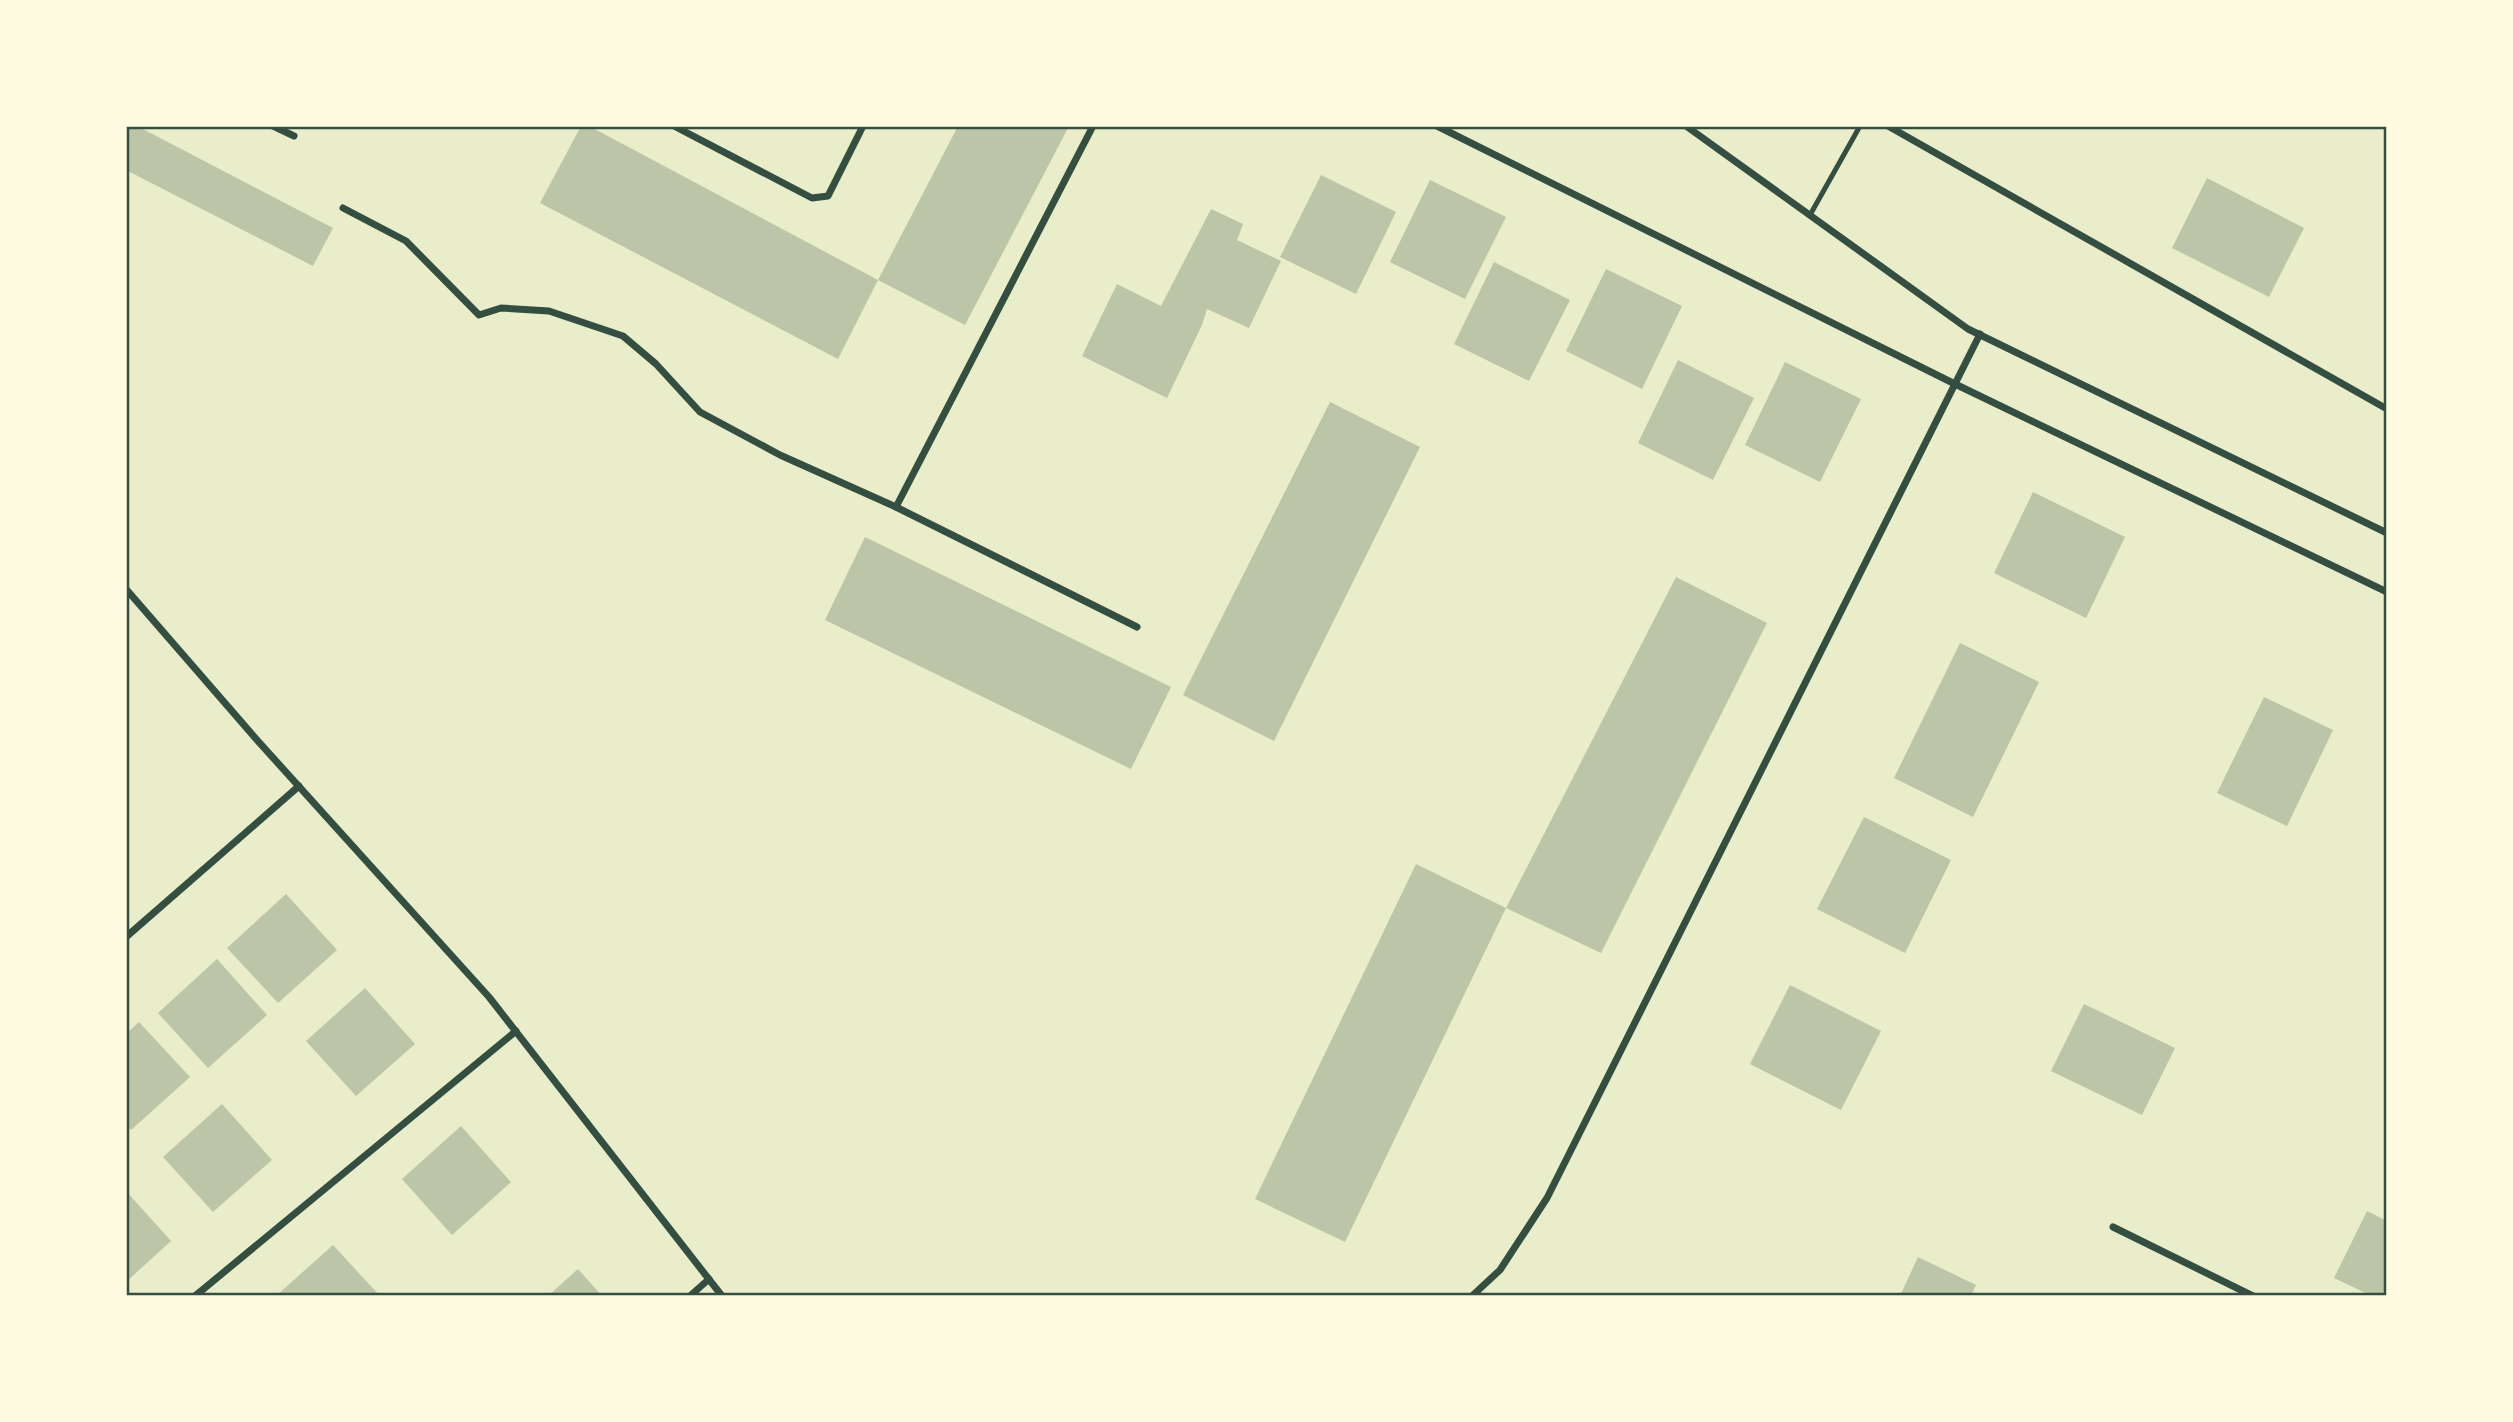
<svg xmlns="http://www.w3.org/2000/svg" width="2513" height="1422" viewBox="0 0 2513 1422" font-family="'Work Sans',sans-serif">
  <rect width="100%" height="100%" fill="#e9edc9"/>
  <g fill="#bcc5a7">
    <path d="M126,126H137L333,228L313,266L126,170Z"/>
    <path d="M581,126H589L878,280L838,359L540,203Z"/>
    <path d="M958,126H1069L965,325L878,280Z"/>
    <path d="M1321,175L1396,212L1356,294L1280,257Z"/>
    <path d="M2207,178L2304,228L2269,297L2172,248Z"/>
    <path d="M1430,180L1506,217L1465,299L1390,262Z"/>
    <path d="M1211,209L1243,224L1237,240L1281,261L1249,328L1207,309L1202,325L1167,398L1082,356L1117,284L1161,306Z"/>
    <path d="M1494,262L1570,300L1529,381L1454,344Z"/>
    <path d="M1606,269L1682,306L1642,389L1566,351Z"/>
    <path d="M1678,360L1754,398L1713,480L1638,443Z"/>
    <path d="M1785,362L1861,399L1820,482L1745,445Z"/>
    <path d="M1330,402L1420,447L1274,741L1183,695Z"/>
    <path d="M2033,492L2125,537L2086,618L1994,573Z"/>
    <path d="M865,537L1171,687L1131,769L825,620Z"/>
    <path d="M1676,577L1767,623L1601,953L1506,908Z"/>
    <path d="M1960,643L2039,682L1973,817L1894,778Z"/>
    <path d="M2264,697L2333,730L2287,826L2217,793Z"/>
    <path d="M1864,817L1951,860L1905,953L1817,909Z"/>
    <path d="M1416,864L1506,908L1345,1242L1255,1199Z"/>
    <path d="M286,894L337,950L278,1003L227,948Z"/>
    <path d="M217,959L267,1015L208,1068L158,1013Z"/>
    <path d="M1790,985L1881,1031L1841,1110L1750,1064Z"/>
    <path d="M365,988L415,1044L356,1096L306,1041Z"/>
    <path d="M2084,1004L2175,1048L2142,1115L2051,1071Z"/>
    <path d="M139,1022L190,1077L131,1130L126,1125V1034Z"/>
    <path d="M222,1104L272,1160L213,1212L163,1157Z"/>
    <path d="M461,1126L511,1182L452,1235L402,1179Z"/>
    <path d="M126,1191L171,1241L126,1282Z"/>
    <path d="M2367,1211L2387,1221V1296H2372L2334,1278Z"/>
    <path d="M333,1245L380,1296H276Z"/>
    <path d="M1918,1257L1976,1285L1971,1296H1900Z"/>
    <path d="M578,1269L602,1296H548Z"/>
  </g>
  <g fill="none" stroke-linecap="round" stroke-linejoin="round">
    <path stroke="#344e41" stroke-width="5" d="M1810,215L1860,126"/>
    <g stroke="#344e41" stroke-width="7">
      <path d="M273,126L294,136"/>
      <path d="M674,126L812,198L828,196L863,126"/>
      <path d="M1437,126L1955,384L2387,592"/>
      <path d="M1686,126L1968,329L2387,533"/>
      <path d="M1888,126L2387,409"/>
      <path d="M343,208L406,241L479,315L501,308L549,311L623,336L656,364L700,412L780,455L896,507L1137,627"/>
      <path d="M896,507L1093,126"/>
      <path d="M126,589L257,740L489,997L722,1296"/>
      <path d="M126,937L299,786"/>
      <path d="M2113,1227L2253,1296"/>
      <path d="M195,1296L516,1031"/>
      <path d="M690,1296L709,1279"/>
      <path d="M1472,1296L1500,1270L1547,1198L1980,334"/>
    </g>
  </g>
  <rect width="2513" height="1422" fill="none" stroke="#fefae0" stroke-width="256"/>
  <rect x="128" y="128" width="2257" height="1166" fill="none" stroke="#344e41" stroke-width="2.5"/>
</svg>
